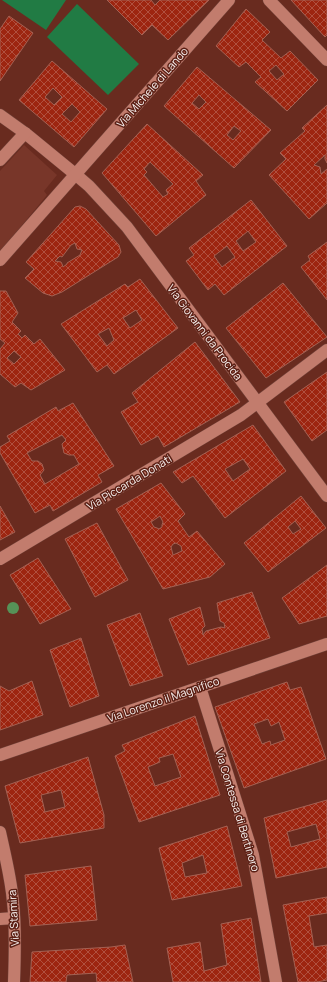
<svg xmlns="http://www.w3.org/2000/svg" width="327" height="982" viewBox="0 0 327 982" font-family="Manrope,sans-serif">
  <defs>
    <pattern id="building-cross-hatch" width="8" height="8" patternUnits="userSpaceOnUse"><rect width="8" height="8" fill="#9d2510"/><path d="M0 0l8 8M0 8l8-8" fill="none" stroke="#b0503f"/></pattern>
  </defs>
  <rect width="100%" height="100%" fill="#692b1f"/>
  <path fill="#783629" d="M24,145L57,175L44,191L47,195L0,252V171Z"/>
  <g fill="#217b44">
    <path d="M2,0H66L46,30Z"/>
    <path d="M77,4L139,64L108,95L47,37Z"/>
  </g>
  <g fill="url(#building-cross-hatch)" stroke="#a46153" fill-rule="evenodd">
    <path d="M107,0H151L155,5L160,0H209L168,40L152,25L142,35Z"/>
    <path d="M291,0H327V35L325,37Z"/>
    <path d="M246,9L270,32L262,40L281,58L290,51L318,80L287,111L255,82L261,77L246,62L239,67L216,46ZM276,65L284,74L277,80L269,71Z"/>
    <path d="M9,16L33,33L0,81V29Z"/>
    <path d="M52,61L107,109L74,147L19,100ZM53,88L62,97L54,105L45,97ZM72,104L80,112L71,122L62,114Z"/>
    <path d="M197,67L271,130L234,168L164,106ZM199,95L206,102L199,109L192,103ZM234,126L241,131L233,140L227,135Z"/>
    <path d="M327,105V163L325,159V155L314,165L320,167L321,174L327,169V203L309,219L269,175L286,159L280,153L305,131L302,128Z"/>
    <path d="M147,124L203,175L196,181L206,195L156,236L102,173ZM150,162L173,184L166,190L168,194L163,197L144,175L147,172L144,169Z"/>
    <path d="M251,200L287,246L224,295L215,284L208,290L186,261L194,255L189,248ZM248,231L256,242L243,251L236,241ZM227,246L235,257L222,267L214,256Z"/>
    <path d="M80,206L86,209L119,245L121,252L118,257L62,292L52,296L43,293L25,278L34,269L26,262L75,207ZM75,243L77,249L82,250L80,255L67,263V264L63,267L62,264L61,262L55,261L60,256L62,257L71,245Z"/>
    <path d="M327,242V300L301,267L310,260L308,256Z"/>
    <path d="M140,279L178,328L114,374L107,365L97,372L61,324L125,284L128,287ZM136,310L142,320L130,328L123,318ZM109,328L114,340L107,346L98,334Z"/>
    <path d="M283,283L327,337L266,378L226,328Z"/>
    <path d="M0,291H6L18,313L12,322L21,331L18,334L22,338L25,335L34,344L40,339L65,370L31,390L21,383L15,387L0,374V349L5,343L0,339ZM14,351L21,357L14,364L7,358Z"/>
    <path d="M195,342L240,402L164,447L158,436L141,445L121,412L138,402L132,393Z"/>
    <path d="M327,372V430L312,441L284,402Z"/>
    <path d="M73,403L114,466L98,475L102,482L53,511L50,505L35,513L0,453V447L10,441L7,436L56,407L58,411ZM62,435L66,440L62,444L64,453L69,455H74L79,464L45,484L40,475L44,470L42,464L38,461H32L27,453Z"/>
    <path d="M253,425L286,471L225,518L193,476L182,483L173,472ZM243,459L250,469L233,481L225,469Z"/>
    <path d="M161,483L185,514L178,521L189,537L197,531L225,564L210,577L163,589L116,509ZM160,516L163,522L162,525V527L159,529L157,528L154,527L151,522ZM176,543L181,546L182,551L173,555L171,547L173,544Z"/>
    <path d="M301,496L326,528L268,572L244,543ZM295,521L301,529L293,534L288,527Z"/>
    <path d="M0,506L15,532L0,540Z"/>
    <path d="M97,523L128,580L95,597L65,539Z"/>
    <path d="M38,558L71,609L40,624L10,575Z"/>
    <path d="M327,565V616L299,624L282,598Z"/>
    <path d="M252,592L270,638L188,665L169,619L200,607L205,626L202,629L203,635L206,631L221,627L225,628L224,623L220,621L217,603Z"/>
    <path d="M140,613L163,676L130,686L107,625Z"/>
    <path d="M81,638L99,696L70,707L50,650Z"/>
    <path d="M32,681L43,715L0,730V686L9,691Z"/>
    <path d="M287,682L290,690L301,687L326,759L244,788L215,707ZM268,719L271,726L279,722L285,740L271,745L270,741L262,744L254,724Z"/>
    <path d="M195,716L220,795L139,822L115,756L125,751L122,745ZM173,754L181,777L155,786L148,767L160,762L159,758Z"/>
    <path d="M88,757L104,815V828L20,843L5,786ZM61,790L65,807L45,812L41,795Z"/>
    <path d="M327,800V867L276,878L264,818ZM316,824L320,839L291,847L287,832Z"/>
    <path d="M227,826L242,886L172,900L159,848ZM203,855L207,873L185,877L182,863Z"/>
    <path d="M91,866L97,920L30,926L25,875Z"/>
    <path d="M327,897V913L309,916L314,947L327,945V980L317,982H298L283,905Z"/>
    <path d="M251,918L261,982H173L167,948L200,942L204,971L227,965L221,924Z"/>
    <path d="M125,945L133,982H97L96,973L67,975L66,982H30L32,952L111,947Z"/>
  </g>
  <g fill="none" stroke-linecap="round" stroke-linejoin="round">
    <g stroke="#704138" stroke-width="13">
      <g id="minor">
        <path d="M269,0L327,60"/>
        <path d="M0,115L25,133L75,174L89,186L127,227L327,496"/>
        <path d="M0,160L25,133"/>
        <path d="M0,260L229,0"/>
        <path d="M0,559L241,415L327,350"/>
        <path d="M200,687L253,855L276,982"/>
        <path d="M0,832C5,855 11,878 13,902C16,928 15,955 14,982"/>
        <path d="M0,919L14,918"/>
      </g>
    </g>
    <g stroke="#704138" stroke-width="13">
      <path id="tertiary" d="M0,755L327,644"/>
    </g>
    <use href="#minor" stroke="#c27c6d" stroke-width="12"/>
    <use href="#tertiary" stroke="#c27c6d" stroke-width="12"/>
  </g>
  <circle fill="#569257" cx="13" cy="608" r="6"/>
  <g text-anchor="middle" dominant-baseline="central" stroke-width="3" stroke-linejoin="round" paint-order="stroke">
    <g font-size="11" fill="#f9f1ef" stroke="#5c2015">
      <text transform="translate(152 87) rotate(-49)">Via Michele di Lando</text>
      <text transform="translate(205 332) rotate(53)">Via Giovanni da Procida</text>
      <text transform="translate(129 482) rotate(-31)">Via Piccarda Donati</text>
      <text transform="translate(163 699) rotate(-19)">Via Lorenzo il Magnifico</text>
      <text transform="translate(238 810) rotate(73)">Via Contessa di Bertinoro</text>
      <text transform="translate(13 918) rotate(-93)">Via Stamira</text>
    </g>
  </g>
</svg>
